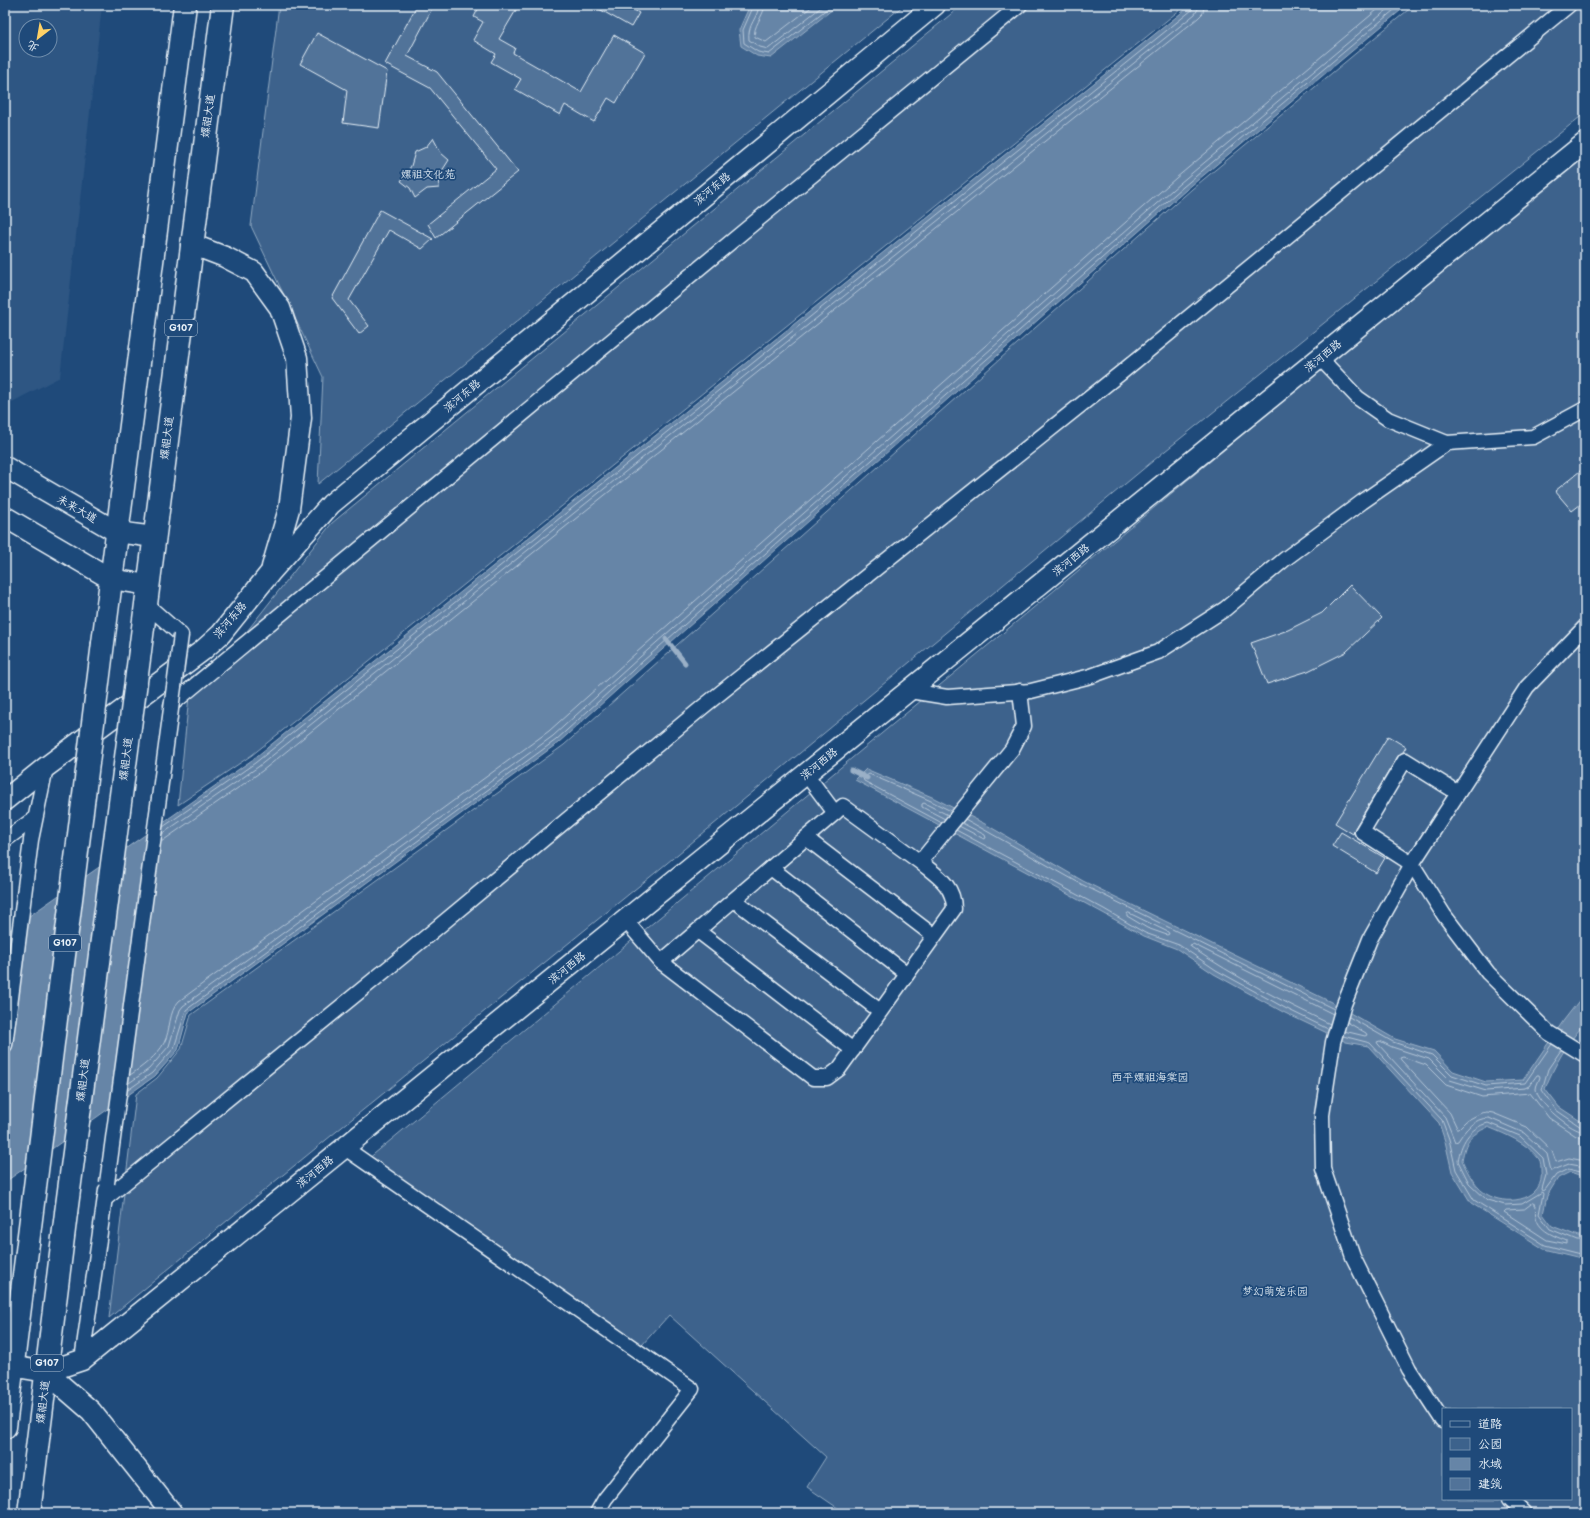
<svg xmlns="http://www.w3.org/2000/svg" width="1590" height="1518" viewBox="0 0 1590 1518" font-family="'Balsamiq Sans','LXGW WenKai TC',sans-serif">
  <rect width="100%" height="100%" fill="#1f4a7a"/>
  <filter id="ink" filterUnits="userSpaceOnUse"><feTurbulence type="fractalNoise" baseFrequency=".025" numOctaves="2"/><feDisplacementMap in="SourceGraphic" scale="8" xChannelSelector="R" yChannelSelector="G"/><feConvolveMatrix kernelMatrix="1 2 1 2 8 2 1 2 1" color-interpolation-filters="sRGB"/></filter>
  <g filter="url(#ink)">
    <path fill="#2e5683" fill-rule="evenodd" d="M5,5H102L60,377L10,403L5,400ZM26,26H50V50H26Z"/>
    <g fill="#3c628c" stroke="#92aac2" fill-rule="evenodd">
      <path d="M279,5H904L318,484L323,377L251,226Z"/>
      <path d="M962,5H1186L252,755L178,805L191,677L240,640L332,523Z"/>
      <path d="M1414,5H1585V113L1165,451L655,873L273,1183L109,1318L136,1094L157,1078L181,1049L191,1015L564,745L1192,189Z"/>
      <path d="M1585,154V1513H845L807,1487L826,1457L669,1315L642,1345L368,1159L1295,391ZM1443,1409H1571V1499H1443Z"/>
    </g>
    <g fill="#6685a7" stroke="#9ab0c7" fill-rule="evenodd">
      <path d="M750,5H838L771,58L757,56L741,46L739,30Z"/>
      <path d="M1191,5H1407L1186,190L646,664L558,743L188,1013L178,1050L155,1076L5,1182V933L252,760Z"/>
      <path d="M866,769L932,797L985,824L1083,881L1331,1002L1395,1039L1434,1051L1453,1071L1486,1082L1523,1080L1564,1020L1585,993V1023C1568,1042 1554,1065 1545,1089L1559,1107L1585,1124V1177L1570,1172L1558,1178L1547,1196L1543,1214L1552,1226L1578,1236H1585V1259L1544,1249L1471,1203L1452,1172L1445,1141L1439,1123L1368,1046L1346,1042L1283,1012L1214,974L1177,949L1144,936L1103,913L855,780ZM1488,1127C1507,1135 1526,1142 1539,1159C1541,1162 1541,1167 1541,1171C1545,1199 1510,1206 1490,1196C1476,1190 1468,1173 1462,1160C1466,1140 1469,1136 1488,1127Z"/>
    </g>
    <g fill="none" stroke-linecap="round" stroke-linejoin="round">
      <g stroke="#b4c6d8" stroke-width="1">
        <path d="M754,5L743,30L744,43L758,52L769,54L832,5"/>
        <path d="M759,5C758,19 747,24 749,40L760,47L768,49L824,5"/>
        <path d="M765,5C764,16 752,27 755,37L766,42L814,5"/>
        <path d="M945,819L922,807V804L924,803L948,815"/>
        <path d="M965,819L1081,884L1334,1009"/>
        <path d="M942,823L864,781L863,778L869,774L931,801L951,811"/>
        <path d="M959,826L984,839L986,838L985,835L962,823"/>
        <path d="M163,827L255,763L1192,10L1193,5"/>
        <path d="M956,830L1104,909L1145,933L1179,945L1216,970L1285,1008L1328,1029"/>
        <path d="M162,834L258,767L1195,14L1198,9V5"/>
        <path d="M161,842L262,771L1198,18L1203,13L1204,5"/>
        <path d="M1129,913L1168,932L1169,934L1167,935L1147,928L1127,916V914Z"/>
        <path d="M1349,1017L1393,1042L1432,1055L1452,1075L1486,1086L1525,1083L1552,1044"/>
        <path d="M1330,1024C1282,1001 1235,977 1191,947L1190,945L1193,944L1333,1014"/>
        <path d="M1344,1031L1365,1036L1367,1035L1366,1033L1347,1022"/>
        <path d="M1343,1036L1370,1043L1442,1120L1449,1139L1456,1170L1474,1200L1545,1245L1585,1255"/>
        <path d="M1561,1050L1548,1069L1542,1090L1556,1110L1581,1127H1585"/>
        <path d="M130,1075C141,1068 158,1055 164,1043C171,1030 168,1012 179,1001L549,731L636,653L1176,178L1383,5"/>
        <path d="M129,1083L149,1069L169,1046L180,1010L183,1006L553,736L640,657L1180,183L1393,5"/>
        <path d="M128,1090L152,1073L174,1048L186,1010L556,740L643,661L1183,187L1400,5"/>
        <path d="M1585,1132C1572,1132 1537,1103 1536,1089C1536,1085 1539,1081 1540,1077L1539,1075H1537L1529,1086L1525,1088L1486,1091L1450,1080L1429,1059L1392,1047L1380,1041L1377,1042L1378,1044L1445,1117L1455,1142L1458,1141C1465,1130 1474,1118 1489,1118L1524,1133L1547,1154L1551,1171L1569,1164L1585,1167"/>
        <path d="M1585,1138L1576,1136L1549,1118L1530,1093L1482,1097L1446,1085L1426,1065L1403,1057L1400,1058L1401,1060L1450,1113L1457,1128H1459L1466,1121L1481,1113L1487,1112L1493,1113L1527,1127L1552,1151L1556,1162L1569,1158L1585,1161"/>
        <path d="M1585,1173L1568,1169L1556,1175L1545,1190L1543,1191L1542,1189L1546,1175L1543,1158L1520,1136L1488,1123C1469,1128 1461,1143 1458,1161L1469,1183L1487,1200L1505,1205L1522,1204L1542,1192L1543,1194L1539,1214L1550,1229L1577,1240H1585"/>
        <path d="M1533,1203L1536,1205C1532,1228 1549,1234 1567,1241V1244L1547,1240L1504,1212L1506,1210L1524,1209Z"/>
      </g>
      <g stroke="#9ab0c7" stroke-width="5">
        <path d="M666,639L685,663"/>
        <path d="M851,770L867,778"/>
      </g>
    </g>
    <g fill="#517399" stroke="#e8f1f8">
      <path d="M417,5H434L407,56L437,72L518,172L436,238L428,224L496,169L430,88L385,64Z"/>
      <path d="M480,5H519L499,39L515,48L513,53L581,92L614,35L645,53L616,103L608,98L594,122L565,105L560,115L515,89L521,79L491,62L496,54L473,40L483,22L474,17Z"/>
      <path d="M592,5H626L639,13L631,27Z"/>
      <path d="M317,33L387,71L379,128L343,123L347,90L300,64Z"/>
      <path d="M433,138L441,153L449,160L440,174L439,188L427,189L415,198L410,188L401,181L411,166L415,152L426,147Z"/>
      <path d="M380,210L433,239L422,249L389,230L349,300L369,326L359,334L332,298Z"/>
      <path d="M1585,467V501L1572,511L1555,491Z"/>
      <path d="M1350,585L1382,618L1346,652L1308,671L1267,684L1251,643L1288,630L1322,613Z"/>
      <path d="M1388,736L1406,747L1403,752L1398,756L1355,828L1353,834L1335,823Z"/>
      <path d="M1341,832L1385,858L1376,873L1332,846Z"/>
    </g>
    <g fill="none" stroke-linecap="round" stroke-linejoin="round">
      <g stroke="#e8f1f8" stroke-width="17">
        <g id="street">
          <path d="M1320,358L1358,398L1388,419L1447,443L1533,437L1585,409"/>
          <path d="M146,604L181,635"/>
          <path d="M910,691L947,697L1031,691L1091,676L1158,652L1225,609L1285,559L1362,502L1447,443"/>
          <path d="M171,705L755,222L1020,5"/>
          <path d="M806,774L835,813"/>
          <path d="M1458,793L1405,760L1362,832L1412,864L1444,915L1488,973L1549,1033L1585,1055"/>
          <path d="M806,838L934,936"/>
          <path d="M5,840L35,818"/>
          <path d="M920,862C937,876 954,885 954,909L839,1069L827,1078H813L661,962L843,806L920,862L1012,749L1024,726L1020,691"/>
          <path d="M771,868L907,974"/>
          <path d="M734,900L880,1011"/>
          <path d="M626,921L661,962"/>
          <path d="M698,931L853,1050"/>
          <path d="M5,1045L31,840L46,767"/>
          <path d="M345,1148L692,1389L605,1499L597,1513"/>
          <path d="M105,1199L403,956L704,706L1122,372L1569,5"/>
          <path d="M82,1360L106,1190"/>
          <path d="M1443,1421L1409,1369L1353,1257L1323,1169L1322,1115L1333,1042L1344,1004L1370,939L1412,864L1527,687L1585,627"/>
          <path d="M1510,1499L1525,1513"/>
        </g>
      </g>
      <g stroke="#e8f1f8" stroke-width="23">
        <g id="secondary">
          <path d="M191,244L225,257L254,272L280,308L297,358L301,418L289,509L272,567"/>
          <path d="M5,467L117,532L154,537"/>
          <path d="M5,517L111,579L148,585"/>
          <path d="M5,800L46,767L202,651L221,634L270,573L331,504L935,5"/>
          <path d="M5,1365L46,1372L91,1411L172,1513"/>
          <path d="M46,1372L82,1360L1585,143"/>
        </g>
      </g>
      <g stroke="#e8f1f8" stroke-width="25">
        <g id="highway">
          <path d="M103,643L185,5"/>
          <path d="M140,651L223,5"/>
          <path d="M5,1427L28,1243"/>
          <path d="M29,1513L66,1213"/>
        </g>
      </g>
      <use href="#street" stroke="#1f4a7a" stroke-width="14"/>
      <use href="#secondary" stroke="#1f4a7a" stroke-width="20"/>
      <use href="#highway" stroke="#1f4a7a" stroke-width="22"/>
      <g stroke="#e8f1f8" stroke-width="17" stroke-linecap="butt">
        <path id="street-bridge" d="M107,1183L181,635"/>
      </g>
      <g stroke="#e8f1f8" stroke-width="25" stroke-linecap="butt">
        <g id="highway-bridge">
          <path d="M66,1213L140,651"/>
          <path d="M28,1243L103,643"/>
        </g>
      </g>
      <use href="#street-bridge" stroke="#1f4a7a" stroke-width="14"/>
      <use href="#highway-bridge" stroke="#1f4a7a" stroke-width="22"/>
    </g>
  </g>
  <g text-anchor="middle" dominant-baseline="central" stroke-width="3.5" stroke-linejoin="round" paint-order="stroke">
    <g fill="#1f4a7a" stroke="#acbfd2" stroke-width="1">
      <rect x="165" y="320" width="32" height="16" rx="3"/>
      <rect x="49" y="935" width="32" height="16" rx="3"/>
      <rect x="31" y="1355" width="32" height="16" rx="3"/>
    </g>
    <g font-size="10" font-weight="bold" fill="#e8f1f8">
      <text x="181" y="328">G107</text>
      <text x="65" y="943">G107</text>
      <text x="47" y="1363">G107</text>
    </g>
    <g font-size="11" fill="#e8f1f8" stroke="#1f4a7a">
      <text transform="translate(208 116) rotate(-82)">嫘祖大道</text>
      <text transform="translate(712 189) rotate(-40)">滨河东路</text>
      <text transform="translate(1323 356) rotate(-39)">滨河西路</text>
      <text transform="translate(462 396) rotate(-40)">滨河东路</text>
      <text transform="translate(167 438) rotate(-83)">嫘祖大道</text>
      <text transform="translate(77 509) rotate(30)">未来大道</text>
      <text transform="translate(1071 560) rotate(-39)">滨河西路</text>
      <text transform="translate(230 620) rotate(-49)">滨河东路</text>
      <text transform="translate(126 759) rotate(-83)">嫘祖大道</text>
      <text transform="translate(819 764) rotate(-39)">滨河西路</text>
      <text transform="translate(567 968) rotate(-39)">滨河西路</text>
      <text transform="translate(83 1080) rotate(-83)">嫘祖大道</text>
      <text transform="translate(315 1172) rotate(-39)">滨河西路</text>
      <text transform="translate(43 1402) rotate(-83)">嫘祖大道</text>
    </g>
    <g font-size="11" fill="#d7e3ed" stroke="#1f4a7a">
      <text x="428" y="174">嫘祖文化苑</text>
      <text x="1150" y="1077">西平嫘祖海棠园</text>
      <text x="1275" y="1291">梦幻萌宠乐园</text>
    </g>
  </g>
  <rect width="1590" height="1518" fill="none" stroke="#1f4a7a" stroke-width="20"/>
  <rect x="10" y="10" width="1570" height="1498" fill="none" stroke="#e8f1f8" stroke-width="1.5" filter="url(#ink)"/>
  <rect x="1442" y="1408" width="130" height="92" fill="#1f4a7a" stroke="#6f8dac"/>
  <rect x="1450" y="1421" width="20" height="6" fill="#1f4a7a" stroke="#6f8dac"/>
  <text x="1478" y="1428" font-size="12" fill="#e8f1f8">道路</text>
  <rect x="1450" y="1438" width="20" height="12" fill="#3c628c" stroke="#6f8dac"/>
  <text x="1478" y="1448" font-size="12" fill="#e8f1f8">公园</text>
  <rect x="1450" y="1458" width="20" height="12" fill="#6685a7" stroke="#6f8dac"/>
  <text x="1478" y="1468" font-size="12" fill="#e8f1f8">水域</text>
  <rect x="1450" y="1478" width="20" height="12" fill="#517399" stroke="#6f8dac"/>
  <text x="1478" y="1488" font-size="12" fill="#e8f1f8">建筑</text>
  <g transform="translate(38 38) rotate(211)"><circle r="19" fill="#1f4a7a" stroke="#6f8dac"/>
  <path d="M0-3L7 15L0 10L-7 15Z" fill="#ffd166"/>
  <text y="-6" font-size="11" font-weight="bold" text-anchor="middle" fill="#e8f1f8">北</text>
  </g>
</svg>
